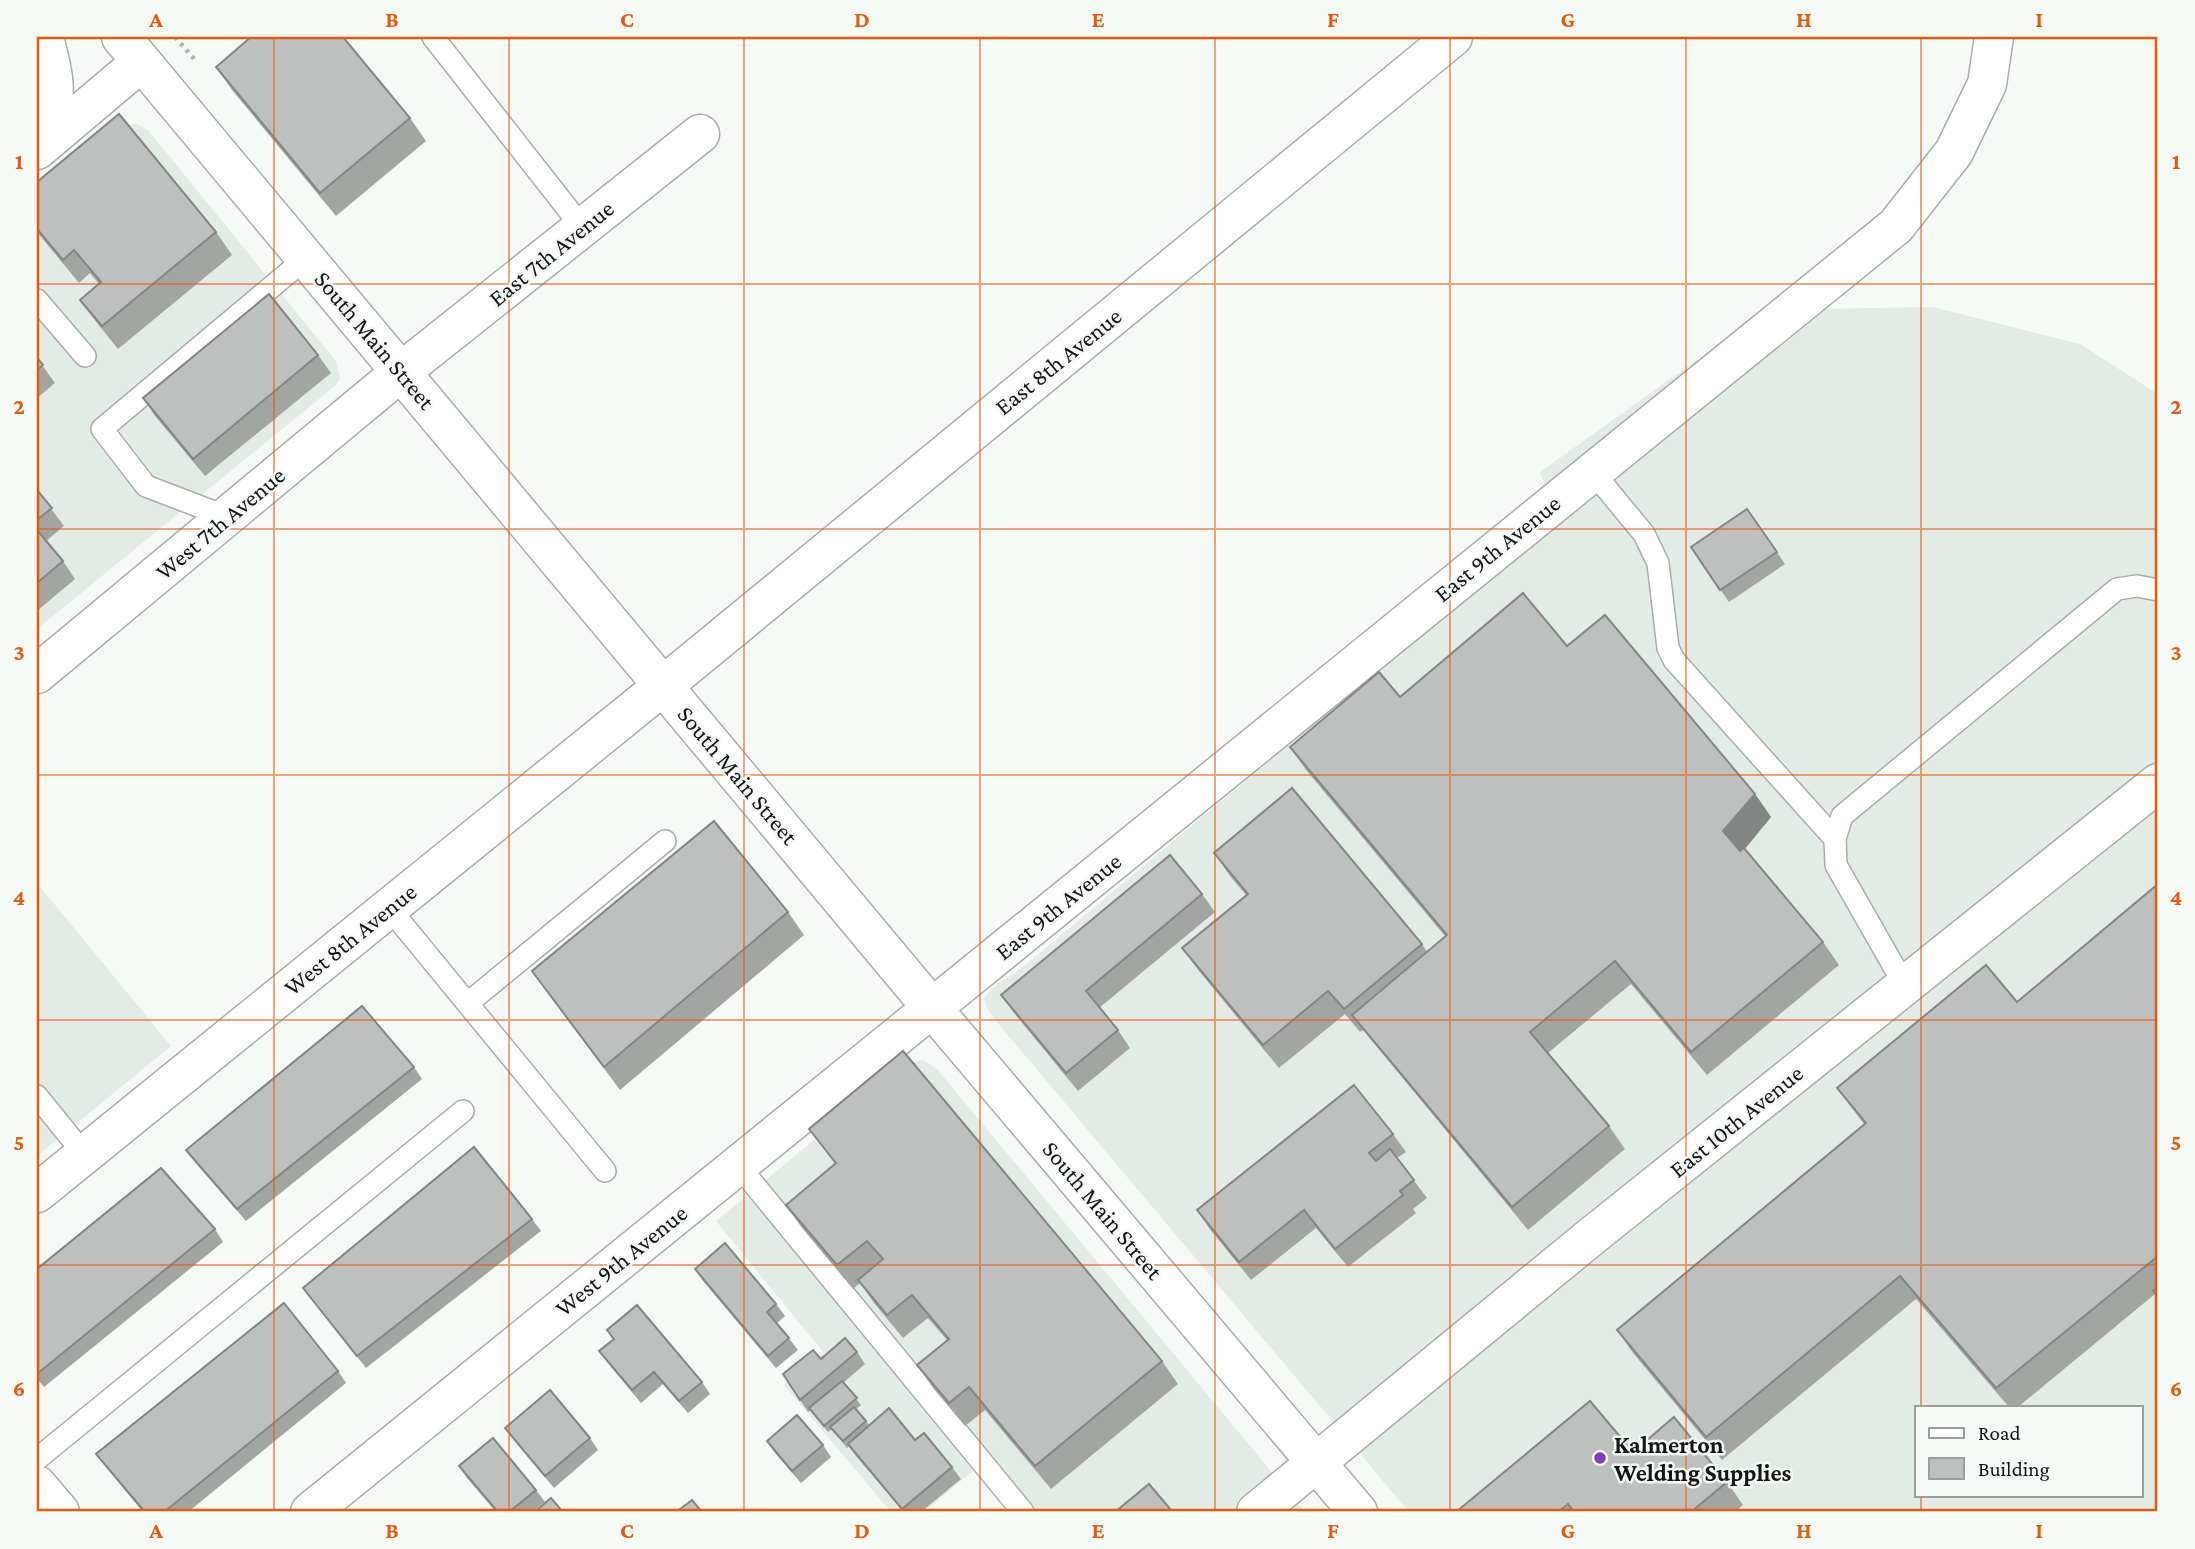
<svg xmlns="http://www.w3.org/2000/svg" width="2195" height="1549" viewBox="0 0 2195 1549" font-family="'Crimson Pro',serif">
  <rect width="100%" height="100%" fill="#f6faf7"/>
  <g fill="#e2ece4" fill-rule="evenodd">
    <path d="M136,124L148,130L336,361L340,379L335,386L37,629V196L126,125Z"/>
    <path d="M1933,307L2080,344L2158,394V1512H1409L996,1021L987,1008L984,998L991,989L1023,967L1361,684L1556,514L1540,472L1719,344L1808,309ZM1917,1407H2141V1495H1917Z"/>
    <path d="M37,883L171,1046L37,1156Z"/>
    <path d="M922,1059L937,1069L1305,1512H1035L988,1458L924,1512H891L784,1385L824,1353L716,1221L899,1070Z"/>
  </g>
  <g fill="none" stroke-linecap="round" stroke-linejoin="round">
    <g stroke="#aaadab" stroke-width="24">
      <g id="lane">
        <path d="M433,37L582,227"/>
        <path d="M37,300L85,356"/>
        <path d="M1592,471L1644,534L1658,563L1668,648L1674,660L1835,839"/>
        <path d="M227,517L146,486L102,429L306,258"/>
        <path d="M389,908L605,1171"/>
        <path d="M1905,986L1836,865L1835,839L1842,816L2117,589L2137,586L2158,590"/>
        <path d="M468,1003L665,841"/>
        <path d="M37,1096L84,1154"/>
        <path d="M738,1165L1023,1512"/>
        <path d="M37,1459L463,1111"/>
      </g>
    </g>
    <g stroke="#aaadab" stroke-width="41">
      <g id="street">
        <path d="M37,150L140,63"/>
        <path d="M37,674L402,371L700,134"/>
        <path d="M932,1008L1896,226L1954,152L1987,84L1994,37"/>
        <path d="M37,1193L664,685L1453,37"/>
        <path d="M37,1485L60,1512"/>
        <path d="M1256,1512L1587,1240L2158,783"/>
      </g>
    </g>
    <g stroke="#aaadab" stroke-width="41">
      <path id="secondary" d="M310,1512L932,1008"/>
    </g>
    <g stroke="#aaadab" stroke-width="41">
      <g id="primary">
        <path d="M121,37L932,1008L1358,1512"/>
        <path d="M37,148C58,94 58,93 44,37"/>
      </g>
    </g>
    <path stroke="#b1b4b2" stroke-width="4.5" stroke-dasharray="3.5 5" stroke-linecap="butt" d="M175,37L195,60"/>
    <use href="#lane" stroke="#fff" stroke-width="21"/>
    <use href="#street" stroke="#fff" stroke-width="38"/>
    <use href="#secondary" stroke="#fff" stroke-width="38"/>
    <use href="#primary" stroke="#fff" stroke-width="38"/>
  </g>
  <g fill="#a3a5a3">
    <path d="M216,67L410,118L426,141L336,216L232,90Z"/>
    <path d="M37,182L216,232L232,255L118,349L97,323L80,300L99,284L90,273L79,283L37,232Z"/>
    <path d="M318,355L331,373L205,476L155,416L143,398Z"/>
    <path d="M37,358L55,383L37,398Z"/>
    <path d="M37,490L64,526L46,541L63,561L75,579L37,611Z"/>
    <path d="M1747,509L1785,564L1729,602L1691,547Z"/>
    <path d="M1567,646L1755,794L1771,817L1745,848L1823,942L1839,965L1707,1075L1631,984L1548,1053L1609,1126L1625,1149L1528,1230L1363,1030L1360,1032L1345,1014L1279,1068L1199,971L1182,948L1246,895L1230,876L1214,853L1422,944L1427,952L1445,936L1306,770L1290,747L1400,697Z"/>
    <path d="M2158,884V1298L2155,1294L2018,1407H2009L1916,1299L1722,1460L1633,1353L1617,1330L1864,1124L1837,1088L2017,1002Z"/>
    <path d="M1202,894L1215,912L1099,1008L1118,1030L1130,1048L1078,1091L1014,1013L1001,995Z"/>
    <path d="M788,912L804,935L620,1090L532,971Z"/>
    <path d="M414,1067L422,1079L246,1221L195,1162L186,1150Z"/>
    <path d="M809,1129L1162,1361L1178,1384L1051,1489L985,1410L965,1426L933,1388L917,1365L947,1340L928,1318L903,1338L874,1303L860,1283L853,1289L802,1228L786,1205L835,1164Z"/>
    <path d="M1393,1134L1406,1152L1397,1158L1427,1198L1413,1209L1416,1213L1348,1267L1316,1228L1251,1280L1209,1228L1197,1210Z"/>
    <path d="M532,1219L541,1231L366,1368L303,1288Z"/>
    <path d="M215,1229L223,1242L44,1387L37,1379V1269Z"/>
    <path d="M695,1269L776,1304L785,1316L777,1323L798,1350L776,1368L703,1281Z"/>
    <path d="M607,1330L702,1382L710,1394L688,1413L663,1384L641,1403L608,1363L599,1351L613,1340Z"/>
    <path d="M857,1352L865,1364L843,1383L861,1405L856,1409L869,1425L915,1440L952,1467L961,1479L921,1512H904L856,1456L849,1446L847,1448L832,1429L828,1432L811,1410L808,1412L783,1374L821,1359Z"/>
    <path d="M338,1371L346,1383L188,1512H143L105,1466L96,1454Z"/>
    <path d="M505,1428L590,1438L598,1450L554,1488L514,1440Z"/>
    <path d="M767,1441L823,1445L831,1457L801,1483L775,1453Z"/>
    <path d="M1633,1452L1727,1482L1743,1505L1735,1512H1456Z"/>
    <path d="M459,1466L536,1490L545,1502L532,1512H496L467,1478Z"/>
  </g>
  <path fill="#848685" d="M1755,794L1771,817L1740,855L1723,831Z"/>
  <g fill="#bdc0be" stroke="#848685" stroke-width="2">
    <path d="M251,37H343L410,118L320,193L216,67Z"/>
    <path d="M119,114L216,232L102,326L80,300L101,282L74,250L63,260L37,229V182Z"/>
    <path d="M269,294L318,355L193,459L143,398Z"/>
    <path d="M37,358L43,365L37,370Z"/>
    <path d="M37,490L52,508L37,520Z"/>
    <path d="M1747,509L1777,552L1720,590L1691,547Z"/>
    <path d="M37,530L63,561L37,583Z"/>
    <path d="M1523,593L1567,646L1605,615L1755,794L1723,831L1740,851L1744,848L1823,942L1691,1052L1615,961L1530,1032L1609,1126L1512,1207L1352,1015L1447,935L1290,747L1379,672L1400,697Z"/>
    <path d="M1292,788L1422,944L1344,1009L1328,991L1263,1045L1182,948L1248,894L1214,853Z"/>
    <path d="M714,821L788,912L604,1067L532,971Z"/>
    <path d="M1170,855L1202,894L1086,991L1118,1030L1066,1073L1001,995Z"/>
    <path d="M2158,884V1256L1996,1388L1900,1276L1706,1437L1617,1330L1866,1123L1837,1088L1986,965L2017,1002Z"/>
    <path d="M362,1006L414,1067L237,1209L186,1150Z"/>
    <path d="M903,1051L1162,1361L1035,1466L969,1387L949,1403L917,1365L949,1339L912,1295L887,1315L858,1280L883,1259L867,1241L837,1265L786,1205L836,1163L809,1129Z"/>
    <path d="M1354,1085L1393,1134L1369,1153L1376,1161L1390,1149L1414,1180L1400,1191L1403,1195L1335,1249L1304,1210L1239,1262L1197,1210Z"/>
    <path d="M474,1147L532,1219L357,1356L303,1288Z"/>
    <path d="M161,1168L215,1229L37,1374V1269Z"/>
    <path d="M725,1243L776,1304L767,1312L789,1338L768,1356L695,1269Z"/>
    <path d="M2158,1287V1297L2153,1291Z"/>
    <path d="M284,1303L338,1371L164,1512H145L96,1454Z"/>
    <path d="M637,1305L702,1382L679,1401L654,1372L632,1390L599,1351L614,1339L607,1330Z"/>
    <path d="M845,1338L857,1352L800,1400L783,1374L813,1350L821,1359Z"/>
    <path d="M842,1381L857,1398L824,1426L809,1408Z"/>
    <path d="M550,1390L590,1438L545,1476L505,1428Z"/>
    <path d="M1590,1401L1633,1452L1674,1417L1727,1482L1691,1512H1574L1568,1504L1558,1512H1456Z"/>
    <path d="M854,1407L866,1421L843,1441L830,1427Z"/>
    <path d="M889,1408L915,1440L924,1433L952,1467L902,1509L848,1444Z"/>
    <path d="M797,1415L823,1445L792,1471L767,1441Z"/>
    <path d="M493,1438L536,1490L509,1512H498L459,1466Z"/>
    <path d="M1149,1484L1171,1510L1169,1512H1115Z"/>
    <path d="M551,1498L562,1511L560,1512H541L538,1509Z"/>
    <path d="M692,1500L702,1512H676Z"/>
  </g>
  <path fill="none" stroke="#e8590c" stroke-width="2" stroke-opacity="0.55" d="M274,37V1512M509,37V1512M744,37V1512M980,37V1512M1215,37V1512M1450,37V1512M1686,37V1512M1921,37V1407M37,284H2158M37,529H2158M37,775H2158M37,1020H2158M37,1265H2158M1921,1495V1512"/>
  <circle fill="#7940b6" stroke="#f6faf7" stroke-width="2.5" cx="1600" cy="1458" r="7"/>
  <g text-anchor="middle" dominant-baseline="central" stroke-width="5" stroke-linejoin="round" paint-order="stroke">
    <g font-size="24" fill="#131414" stroke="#f6faf7">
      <text transform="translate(551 253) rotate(-39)">East 7th Avenue</text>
      <text transform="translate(375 340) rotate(50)">South Main Street</text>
      <text transform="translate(1058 361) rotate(-39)">East 8th Avenue</text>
      <text transform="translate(220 523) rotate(-40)">West 7th Avenue</text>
      <text transform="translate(1497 548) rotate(-39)">East 9th Avenue</text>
      <text transform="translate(738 775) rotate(50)">South Main Street</text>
      <text transform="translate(1058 906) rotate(-39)">East 9th Avenue</text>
      <text transform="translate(350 939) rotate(-39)">West 8th Avenue</text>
      <text transform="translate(1736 1121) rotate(-39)">East 10th Avenue</text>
      <text transform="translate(1103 1210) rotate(50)">South Main Street</text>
      <text transform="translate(621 1260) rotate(-39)">West 9th Avenue</text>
    </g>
    <g font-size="24" font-weight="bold" fill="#131414" stroke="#f6faf7" text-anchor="start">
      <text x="1614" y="1444">Kalmerton<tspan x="1614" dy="28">Welding Supplies</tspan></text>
    </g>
  </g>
  <rect width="2195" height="1549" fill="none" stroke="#f6faf7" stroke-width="77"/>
  <rect x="1915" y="1406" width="228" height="91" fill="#f6faf7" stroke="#9b9e9c" stroke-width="2"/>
  <rect x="1929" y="1428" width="35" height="10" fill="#ffffff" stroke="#9b9e9c" stroke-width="2"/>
  <text x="1978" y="1440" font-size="21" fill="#131414">Road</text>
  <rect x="1929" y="1458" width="35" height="21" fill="#bdc0be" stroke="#9b9e9c" stroke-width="2"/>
  <text x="1978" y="1476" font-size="21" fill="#131414">Building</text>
  <rect x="38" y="38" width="2118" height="1472" fill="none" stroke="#e8590c" stroke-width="2.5"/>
  <g font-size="23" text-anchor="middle" font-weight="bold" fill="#e8590c">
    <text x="156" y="27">A</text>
    <text x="392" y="27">B</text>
    <text x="627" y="27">C</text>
    <text x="862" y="27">D</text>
    <text x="1098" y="27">E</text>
    <text x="1333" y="27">F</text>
    <text x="1568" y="27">G</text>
    <text x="1804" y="27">H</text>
    <text x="2039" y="27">I</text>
    <text x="19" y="169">1</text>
    <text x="2176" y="169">1</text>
    <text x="19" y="414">2</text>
    <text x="2176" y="414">2</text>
    <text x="19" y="660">3</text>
    <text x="2176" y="660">3</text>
    <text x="19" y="905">4</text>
    <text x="2176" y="905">4</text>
    <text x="19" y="1150">5</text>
    <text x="2176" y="1150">5</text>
    <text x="19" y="1396">6</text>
    <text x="2176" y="1396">6</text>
    <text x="156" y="1538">A</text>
    <text x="392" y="1538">B</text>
    <text x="627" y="1538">C</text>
    <text x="862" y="1538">D</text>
    <text x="1098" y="1538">E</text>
    <text x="1333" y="1538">F</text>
    <text x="1568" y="1538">G</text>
    <text x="1804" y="1538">H</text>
    <text x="2039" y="1538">I</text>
  </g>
</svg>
